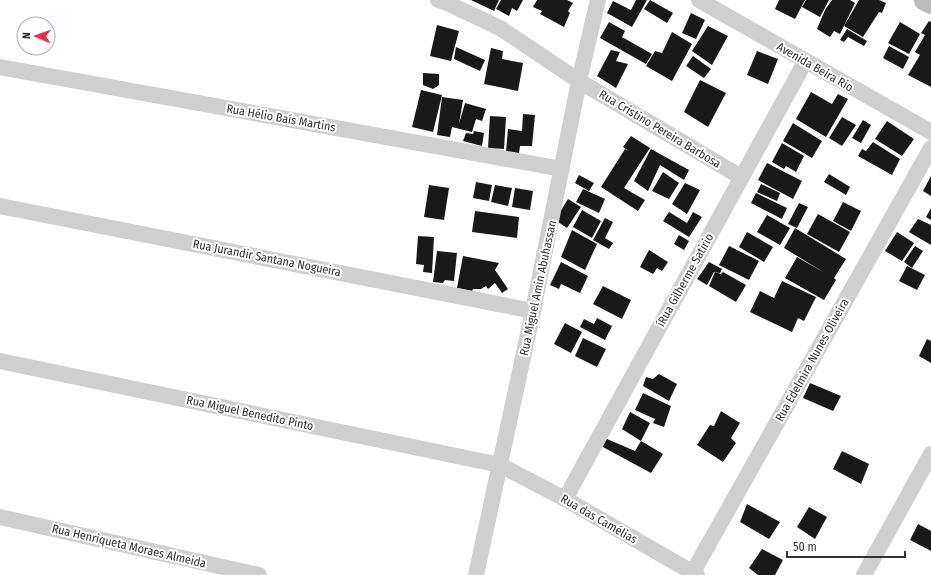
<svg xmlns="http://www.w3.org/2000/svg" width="931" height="575" viewBox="0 0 931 575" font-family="'Fira Sans Condensed',sans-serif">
  <rect width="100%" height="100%" fill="#fff"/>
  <g fill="#191919">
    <path d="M471,0H499L494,11Z"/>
    <path d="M501,0H523L517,11L512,8L509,16L496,9Z"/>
    <path d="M537,0H567L573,3L568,11L570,13L564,27L540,14L542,11L533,7Z"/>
    <path d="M636,0H647L632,27L607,13L613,1L631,10Z"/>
    <path d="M650,0L673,13L667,23L644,9Z"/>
    <path d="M779,0H805L795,19L775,9Z"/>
    <path d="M806,0H829L820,17L802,7Z"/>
    <path d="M832,0H850L855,3L840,34L834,31L830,37L817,29L825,10Z"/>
    <path d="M859,0H879L886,3L882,13L879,12L863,37L844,26Z"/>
    <path d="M691,13L705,20L696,39L682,33Z"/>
    <path d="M929,21L931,22V87L908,75L920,55L915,52L925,35L921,33Z"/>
    <path d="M609,22L625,31L622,37L652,54L646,64L600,38Z"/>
    <path d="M900,22L920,34L909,54L888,43Z"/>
    <path d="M437,25L459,31L451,61L430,56Z"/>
    <path d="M708,26L728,36L712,65L692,51Z"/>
    <path d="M847,29L867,41L864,46L848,37L844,42L840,40Z"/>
    <path d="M672,32L692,44L672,81L646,66L655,51L662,53Z"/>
    <path d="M889,46L909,57L903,69L883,58Z"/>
    <path d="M456,47L485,60L480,71L454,59Z"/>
    <path d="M491,48L503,51L502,59L523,63L518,91L484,84Z"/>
    <path d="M611,50L620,52L616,61L628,64L616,88L597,76Z"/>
    <path d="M757,51L778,59L768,84L747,75Z"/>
    <path d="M693,56L711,69L704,78L686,66Z"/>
    <path d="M423,73L439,74V85L433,89L423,85Z"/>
    <path d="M700,80L726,93L708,127L684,112Z"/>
    <path d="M421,90L442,95L433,132L412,127Z"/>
    <path d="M811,92L832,104L838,94L848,99L826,137L796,119Z"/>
    <path d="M442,97L463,100L459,124L465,103L486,109L482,121L476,119L472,132L452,127L450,137L437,135Z"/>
    <path d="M523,114L535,115L532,146H520L519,153L506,152L508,129L522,131Z"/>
    <path d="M490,116L506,117L504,149L488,148Z"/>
    <path d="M842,117L856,125L842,146L829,138Z"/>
    <path d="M863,120L871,125L861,143L852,138Z"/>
    <path d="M887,121L914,139L902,156L875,139Z"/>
    <path d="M793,123L822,141L812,158L783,141Z"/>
    <path d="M474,131L484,133L482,146L463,141L466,133L473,134Z"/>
    <path d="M631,136L650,148L624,188L645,200L638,211L601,187L625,149L629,151L623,147Z"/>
    <path d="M873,142L900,159L892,175L858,156L862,149L866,151Z"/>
    <path d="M782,143L804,156L796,172L786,166L784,169L772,162Z"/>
    <path d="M651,149L689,170L684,180L660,165L648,191L634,181Z"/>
    <path d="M767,163L802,181L793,199L758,180Z"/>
    <path d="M663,172L679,183L669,199L652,191Z"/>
    <path d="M829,174L850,187L846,195L824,182Z"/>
    <path d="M579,175L594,183L589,191L575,183Z"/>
    <path d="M931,176V196L923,191Z"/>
    <path d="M476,182L492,185L489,201L473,198Z"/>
    <path d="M685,183L700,190L687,214L672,204Z"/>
    <path d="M761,184L780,193L777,201L757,192Z"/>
    <path d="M429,185L449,188L444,220L424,217Z"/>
    <path d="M495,185L512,188L508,206L491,202Z"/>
    <path d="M515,188L533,191L530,210L512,207Z"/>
    <path d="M583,189L605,199L599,213L576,202Z"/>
    <path d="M756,193L787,208L782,219L751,203Z"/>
    <path d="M568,199L581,207L567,228L555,220Z"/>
    <path d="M843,202L861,211L851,231L833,221Z"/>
    <path d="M799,203L808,207L797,228L788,224Z"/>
    <path d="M931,208V220L926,217Z"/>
    <path d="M582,210L601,221L592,238L573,227Z"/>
    <path d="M475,211L519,217L517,238L472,232Z"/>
    <path d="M669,212L687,223L693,212L702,217L689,237L663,221Z"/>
    <path d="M818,214L850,232L839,252L807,234Z"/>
    <path d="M767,215L790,228L780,245L757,232Z"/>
    <path d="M605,218L613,222L605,238L613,243L609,249L593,240Z"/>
    <path d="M918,219L931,225V245L909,232Z"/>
    <path d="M795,228L846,259L834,278L836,280L824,300L785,278L797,257L825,273L784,248Z"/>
    <path d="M572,230L597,244L585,270L561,257Z"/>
    <path d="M747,232L773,247L764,262L739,247Z"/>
    <path d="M897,232L914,243L902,261L885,251Z"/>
    <path d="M679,235L689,241L684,250L674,244Z"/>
    <path d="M418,236L434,237L432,273L423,272L424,265L416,264Z"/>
    <path d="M729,246L759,261L749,280L719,265Z"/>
    <path d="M915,246L923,251L912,268L904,262Z"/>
    <path d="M649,250L668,262L662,271L657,268L653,274L640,267Z"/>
    <path d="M437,251L457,253L454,281L445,280L443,283L433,282Z"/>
    <path d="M463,256L499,263L495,270L508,289L502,293L495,283L488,289L486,286L481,289H473L472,291L457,288Z"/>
    <path d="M561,262L588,276L580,293L561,284L559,289L550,285Z"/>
    <path d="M709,262L722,269L720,273L714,272L707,285L697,279Z"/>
    <path d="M907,266L925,275L917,290L899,281Z"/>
    <path d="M715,272L721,274L723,272L746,285L736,302L709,286Z"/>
    <path d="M782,281L816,297L804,321L798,318L792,332L750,312L760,291L774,298Z"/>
    <path d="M603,286L631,300L622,319L593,304Z"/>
    <path d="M597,318L612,326L605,340L580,327L584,319L594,324Z"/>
    <path d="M565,323L582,332L571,353L554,344Z"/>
    <path d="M583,338L606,349L597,367L575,356Z"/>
    <path d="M927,339L931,341V363L919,356Z"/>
    <path d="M659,374L677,384L669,401L643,386L646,377L653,379Z"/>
    <path d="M810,383L841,396L833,411L803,398Z"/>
    <path d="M643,393L671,406L664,427L653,423L655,419L635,410Z"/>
    <path d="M721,411L740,423L731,438L736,443L723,462L697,445L710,425L714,426Z"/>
    <path d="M630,412L650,423L641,441L622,429Z"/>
    <path d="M607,439L635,451L641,441L663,454L651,473L601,446Z"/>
    <path d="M842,451L869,464L861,484L833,469Z"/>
    <path d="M747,504L780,522L769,539L740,522Z"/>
    <path d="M809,507L827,517L815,539L797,527Z"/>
    <path d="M918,524L931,531V551L910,540Z"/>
    <path d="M762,549L783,560L775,575H758L749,568Z"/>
  </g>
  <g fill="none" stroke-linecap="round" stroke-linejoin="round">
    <g stroke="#cfcfcf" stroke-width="16">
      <path d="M438,0L447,3L500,28L579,81L741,177"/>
      <path d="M699,0L931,132"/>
      <path d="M0,67L562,169"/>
      <path d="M0,206L533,311"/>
      <path d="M0,361L500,465L565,499L697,575"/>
      <path d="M565,499L805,62"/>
      <path d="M0,517L259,575"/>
      <path d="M693,572L931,148"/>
      <path d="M476,575L533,311L579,81L598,0"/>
      <path d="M864,575L931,454"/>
    </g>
    <path stroke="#bcbcbc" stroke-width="22" d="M925,0L931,3"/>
  </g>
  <g text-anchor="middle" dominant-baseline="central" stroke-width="4" stroke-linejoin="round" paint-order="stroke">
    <g font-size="12" fill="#323232" stroke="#fff">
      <text transform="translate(815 67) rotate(30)">Avenida Beira Rio</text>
      <text transform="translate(281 118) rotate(10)">Rua Hélio Baís Martins</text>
      <text transform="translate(660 129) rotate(31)">Rua Cristino Pereira Barbosa</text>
      <text transform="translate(267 258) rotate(11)">Rua Jurandir Santana Nogueira</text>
      <text transform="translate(685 280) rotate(-61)">íRua Gilherme Satirio</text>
      <text transform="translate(538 288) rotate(-78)">Rua Miguel Amin Abuhassan</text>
      <text transform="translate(812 360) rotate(-61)">Rua Edelmira Nunes Oliveira</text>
      <text transform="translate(250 413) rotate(12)">Rua Miguel Benedito Pinto</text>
      <text transform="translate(599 519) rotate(30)">Rua das Camélias</text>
      <text transform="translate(129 546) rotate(13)">Rua Henriqueta Moraes Almeida</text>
    </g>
  </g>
  <g transform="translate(36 36) rotate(272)"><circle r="19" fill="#ffffff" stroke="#adadad"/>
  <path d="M0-3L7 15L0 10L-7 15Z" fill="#f42948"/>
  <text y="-6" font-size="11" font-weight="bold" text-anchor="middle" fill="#323232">N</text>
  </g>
  <path d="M787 551v6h118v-6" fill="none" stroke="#323232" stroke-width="2"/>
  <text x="793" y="551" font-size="12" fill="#323232" stroke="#ffffff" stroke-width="3" paint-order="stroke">50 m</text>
</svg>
